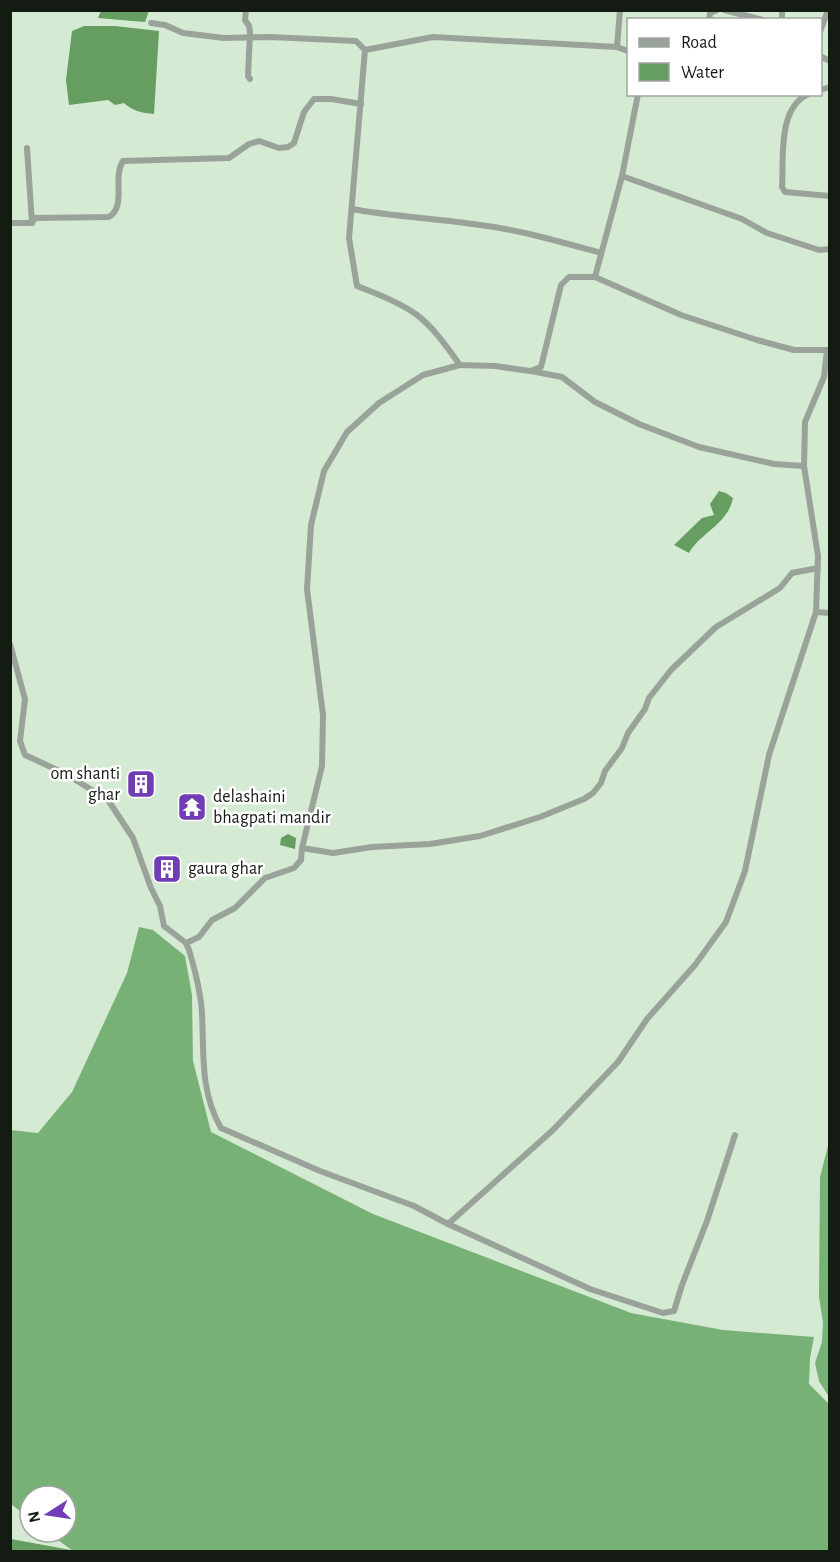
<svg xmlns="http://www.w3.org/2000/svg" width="840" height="1562" viewBox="0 0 840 1562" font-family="'Alegreya Sans',sans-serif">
  <rect width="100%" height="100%" fill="#d5ead3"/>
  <g fill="#78b175">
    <path d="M139,927L153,930L185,956L192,995L193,1061L211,1132L373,1214L631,1313L723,1330L814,1337L810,1358L809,1384L829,1404V1551H73L47,1532H66V1496H30V1519L11,1504L10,1130L38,1133L72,1092L127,973Z"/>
    <path d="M829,1142V1397L819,1381L815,1363L822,1342L823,1322L819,1297L820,1177Z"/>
  </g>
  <g fill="#669e62">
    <path d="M101,11V10L149,11L145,22L98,18Z"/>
    <path d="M84,26H115L159,31L154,114C142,113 133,111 124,103L115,105L108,100L69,105L66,80L72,31Z"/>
    <path d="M719,491L726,493L733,498C728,524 700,533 689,553L674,545L702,518L714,515L710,504Z"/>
    <path d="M288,834L296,838L295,849L280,845L281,838Z"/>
    <path d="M11,1539L71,1550L73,1551H11Z"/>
  </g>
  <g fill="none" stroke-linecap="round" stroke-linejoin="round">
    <g stroke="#9aa399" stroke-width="6">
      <path d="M246,10L245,20L249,26L250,32L248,76L250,79"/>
      <path d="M620,10L617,47L628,51"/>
      <path d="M724,10L763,20"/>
      <path d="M782,10V20"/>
      <path d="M709,20L710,13L717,10"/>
      <path d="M151,23L165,25L183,33L224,38L270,37L356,41L365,50"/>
      <path d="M820,32L828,10"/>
      <path d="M820,56L830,61"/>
      <path d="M820,90L830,87"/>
      <path d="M638,94L622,176L595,277L681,315L757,340L794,350H827"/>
      <path d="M809,94C777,107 784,159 782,187L785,192L830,196"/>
      <path d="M27,148L32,223"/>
      <path d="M622,176L742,219L767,233L819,250L830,249"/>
      <path d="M352,209C394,217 437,218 480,225C521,230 561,242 601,253"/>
      <path d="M10,223H32L35,218L109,217C127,206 112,177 123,161L229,158L249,144L259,141L279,148L288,147L294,143L304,112L314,99H331L361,104"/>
      <path d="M595,277H569L561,285L541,367L530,371L495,366L460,365C447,347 434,328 417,315C399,302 377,294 357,286L349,238L365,50L433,37L617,47"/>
      <path d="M460,365L423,375L379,403L347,432L324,471L311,525L307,589L323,715L322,766L302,848L333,853L372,847L430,844L480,836L540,817L584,799L593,793L601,783L605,771L622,748L628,733L645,709L649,698L671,670L716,627L780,588L792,573L818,568"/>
      <path d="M531,371L562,377L595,402L639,424L699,447L774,464L804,466"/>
      <path d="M816,612L830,613"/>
      <path d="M10,644L25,699L20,741L25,755L66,774L108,800L133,838L151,888L160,906L164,926L186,943L189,950C195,970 201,993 202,1014C204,1053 200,1092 221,1128L320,1171L414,1206L448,1224L590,1289L663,1313L674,1311L682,1285L707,1221L735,1135"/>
      <path d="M186,943L199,937L212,920L235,908L265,878L294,868L301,860L302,848"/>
      <path d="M448,1224L553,1130L618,1062L647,1019L695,965L726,922L745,871L769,755L816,612L818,556L804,466L805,422L824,377L827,350H830"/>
    </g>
  </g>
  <defs>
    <g id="building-square" transform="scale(1.5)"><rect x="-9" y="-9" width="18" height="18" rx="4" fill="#713db4" stroke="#fff"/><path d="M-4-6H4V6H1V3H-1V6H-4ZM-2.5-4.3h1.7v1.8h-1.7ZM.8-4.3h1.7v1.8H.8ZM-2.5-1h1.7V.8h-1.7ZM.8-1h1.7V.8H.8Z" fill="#fff"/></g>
    <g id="temple-square" transform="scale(1.5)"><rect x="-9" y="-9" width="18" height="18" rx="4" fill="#713db4" stroke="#fff"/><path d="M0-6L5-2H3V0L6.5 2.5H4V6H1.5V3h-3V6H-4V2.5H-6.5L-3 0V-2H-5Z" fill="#fff"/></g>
  </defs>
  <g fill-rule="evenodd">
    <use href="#building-square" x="141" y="784"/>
    <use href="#temple-square" x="192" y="807"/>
    <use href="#building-square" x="167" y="869"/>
  </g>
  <g text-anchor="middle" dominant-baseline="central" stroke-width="5" stroke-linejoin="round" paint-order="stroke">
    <g font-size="18" fill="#141b13" stroke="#fff" text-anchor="start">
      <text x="120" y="774" text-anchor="end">om shanti<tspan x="120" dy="21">ghar</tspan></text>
      <text x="213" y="797">delashaini<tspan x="213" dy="21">bhagpati mandir</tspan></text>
      <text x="188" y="869">gaura ghar</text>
    </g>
  </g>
  <rect width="840" height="1562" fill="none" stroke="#141b13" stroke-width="24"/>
  <rect x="627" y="18" width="195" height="78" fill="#ffffff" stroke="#a1a4a1" stroke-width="1.5"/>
  <rect x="639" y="38" width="30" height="9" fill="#9aa399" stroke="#a1a4a1" stroke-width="1.5"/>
  <text x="681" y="48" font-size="18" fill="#141b13">Road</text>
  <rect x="639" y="63" width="30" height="18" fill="#669e62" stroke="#a1a4a1" stroke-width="1.5"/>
  <text x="681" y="78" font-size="18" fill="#141b13">Water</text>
  <g transform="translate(48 1514) rotate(258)"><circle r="28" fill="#ffffff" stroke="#a1a4a1" stroke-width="1.5"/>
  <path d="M0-4.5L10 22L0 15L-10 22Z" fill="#713db4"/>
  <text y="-9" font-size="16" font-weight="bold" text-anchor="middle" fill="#141b13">N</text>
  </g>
</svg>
